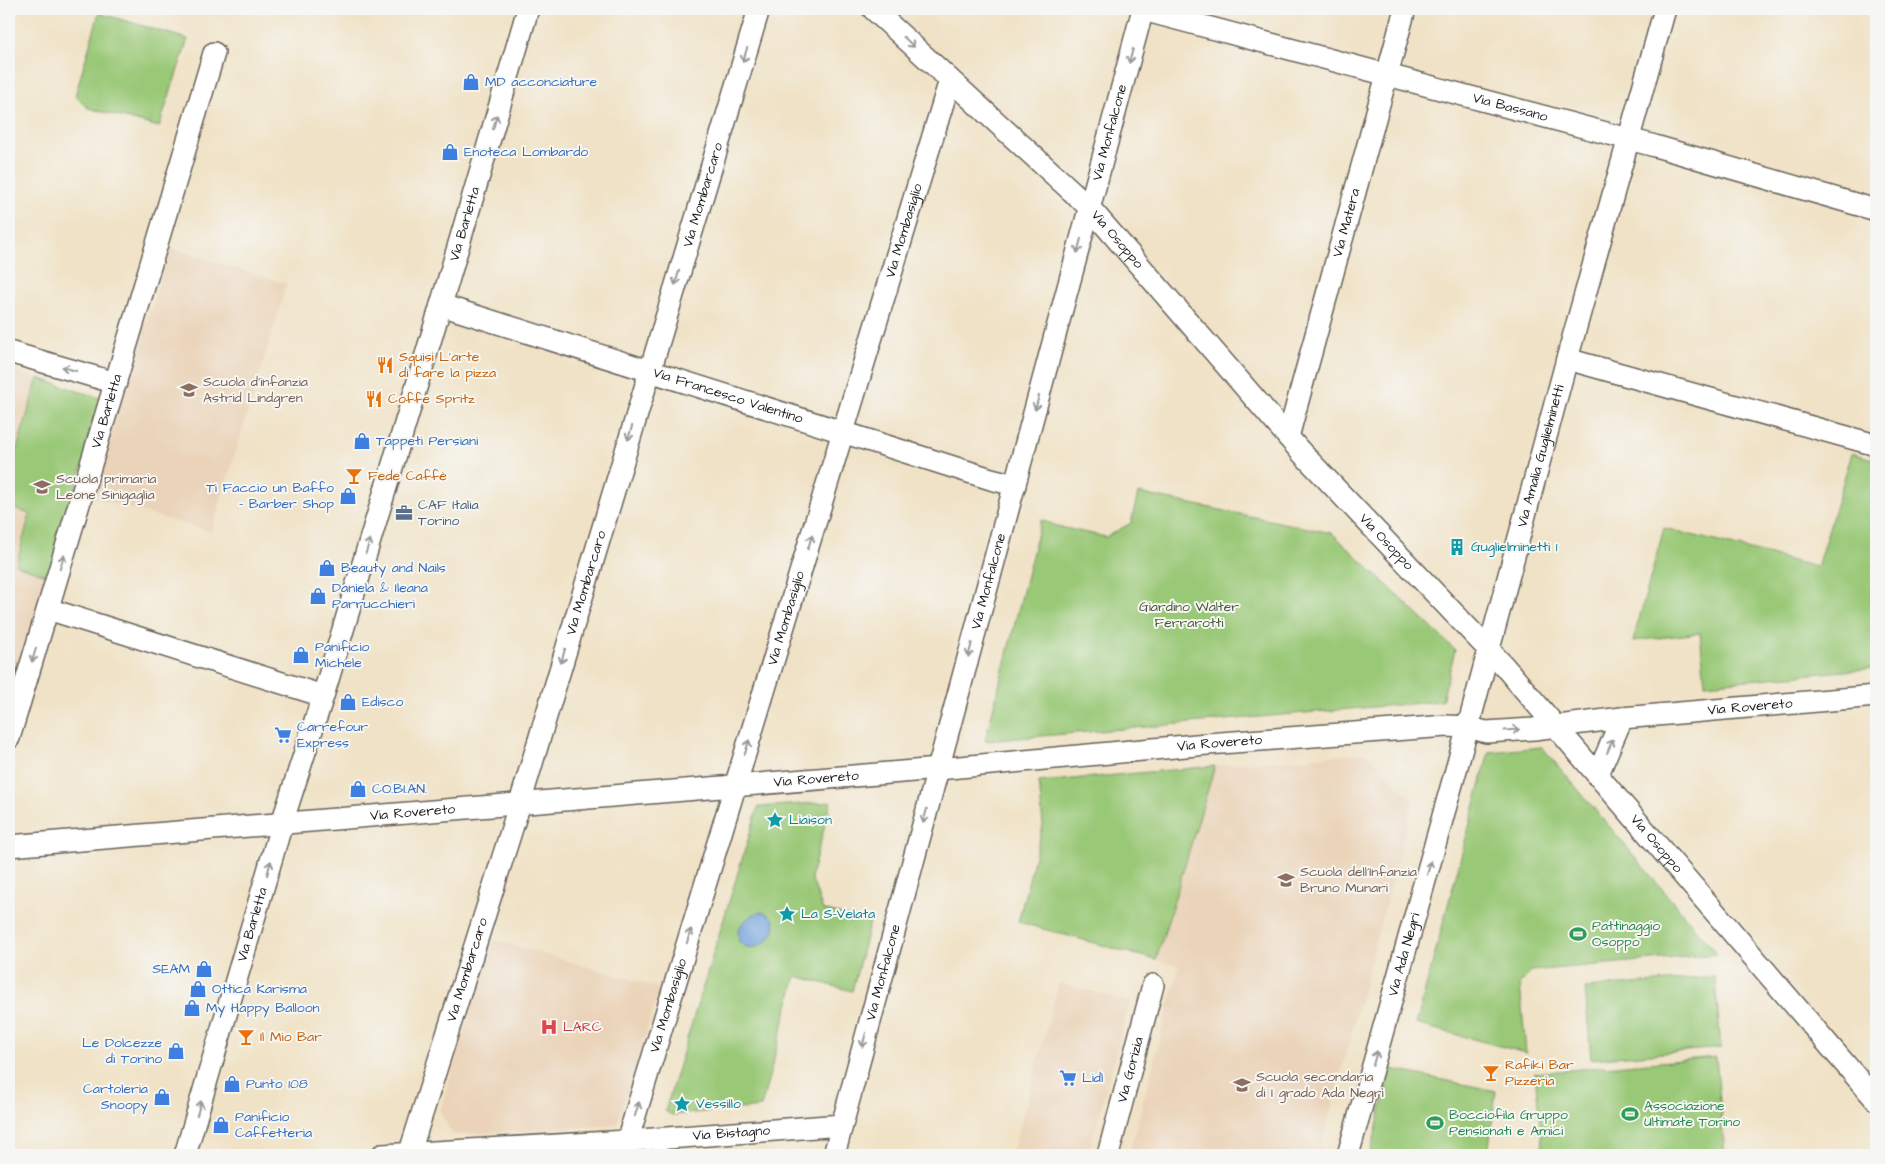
<svg xmlns="http://www.w3.org/2000/svg" width="1885" height="1164" viewBox="0 0 1885 1164" font-family="'Architects Daughter',sans-serif">
  <rect width="100%" height="100%" fill="#f6f6f2"/>
  <filter id="ink" filterUnits="userSpaceOnUse"><feTurbulence type="fractalNoise" baseFrequency=".02" numOctaves="2"/><feDisplacementMap in="SourceGraphic" scale="10" xChannelSelector="R" yChannelSelector="G"/><feConvolveMatrix kernelMatrix="1 2 1 2 8 2 1 2 1" color-interpolation-filters="sRGB"/></filter>
  <filter id="wash" filterUnits="userSpaceOnUse"><feTurbulence type="fractalNoise" baseFrequency=".0096" numOctaves="4" result="noise"/><feDisplacementMap in="SourceGraphic" scale="20" xChannelSelector="R" yChannelSelector="G"/><feGaussianBlur stdDeviation="1.12" result="paint"/><feColorMatrix in="noise" values="0 0 0 0 0 0 0 0 0 0 0 0 0 0 0 0 0 1.4 0 .05"/><feComposite in="paint" operator="in"/></filter>
  <g filter="url(#wash)">
    <rect width="100%" height="100%" fill="#f0e2c6"/>
    <g fill="#ead3b8">
      <path d="M170,248L287,284L211,532L91,497Z"/>
      <path d="M9,369L103,399L9,708Z"/>
      <path d="M1366,753L1413,801L1319,1155H1129L1179,966L1156,960L1215,766Z"/>
      <path d="M492,939L660,988L617,1125L453,1135L440,1111Z"/>
      <path d="M1059,983L1130,1002L1088,1155H1012Z"/>
    </g>
    <g fill="#99c876" stroke="#5a7249">
      <path d="M99,13L188,39L159,127L88,108L75,96Z"/>
      <path d="M38,378L103,399L49,576L16,565L30,514L9,507V476Z"/>
      <path d="M1852,453L1876,460V668L1705,684L1700,633L1633,641L1664,528L1817,567Z"/>
      <path d="M1138,493L1332,533L1455,650L1442,701L985,741L1041,520L1060,527L1106,537L1131,523Z"/>
      <path d="M1542,747L1717,954L1531,971L1520,984L1526,1053L1416,1024L1489,752Z"/>
      <path d="M1215,766L1156,960L1018,922L1043,825L1039,782Z"/>
      <path d="M831,802L811,877L823,910L870,922L852,991L796,976L761,1107L672,1115L665,1111L758,807Z"/>
      <path d="M1715,977L1721,1048L1591,1059L1585,988Z"/>
      <path d="M1716,1057L1725,1155H1543L1535,1073Z"/>
      <path d="M1391,1069L1496,1091L1488,1155H1370Z"/>
    </g>
    <path fill="#73a2dc" stroke="#485f7c" d="M762,912C795,922 755,963 739,941L738,930C744,920 751,914 762,912Z"/>
  </g>
  <g filter="url(#ink)">
    <g fill="none" stroke-linecap="round" stroke-linejoin="round">
      <g stroke="#666158" stroke-width="24">
        <g id="minor">
          <path id="s1" d="M873,9L1089,207L1301,452L1504,666L1876,1100"/>
          <path id="s2" d="M1143,10L1655,146L1876,210"/>
          <path id="s3" d="M441,305L991,479L1015,485"/>
          <path d="M9,352L116,383"/>
          <path d="M1567,359L1876,445"/>
          <path id="s4" d="M1288,437L1405,9"/>
          <path d="M48,609L323,696"/>
          <path id="s5" d="M9,738L214,53"/>
          <path d="M1598,774L1622,718"/>
          <path id="s6" d="M9,846L938,769L1207,744L1447,726L1468,727L1486,732L1534,729L1622,718L1876,696"/>
          <path id="s7" d="M185,1155L282,823L323,696L441,305L528,9"/>
          <path id="s8" d="M382,1155L627,1141L842,1125"/>
          <path id="s9" d="M409,1155L520,803L759,9"/>
          <path id="s10" d="M623,1155L950,80"/>
          <path id="s11" d="M834,1155L1143,9"/>
          <path id="s12" d="M1108,1155L1153,985"/>
          <path id="s13" d="M1348,1155L1468,727L1567,359L1665,9"/>
        </g>
      </g>
      <use href="#minor" stroke="#fff" stroke-width="21"/>
    </g>
    <defs><path id="oneway-shaft" d="M-6 0H5M1.5-3L5.5 0L1.5 3" fill="none" stroke-width="1.6" stroke-linecap="round" stroke-linejoin="round" transform="scale(1.25)"/></defs>
    <g stroke="#999">
      <use href="#oneway-shaft" transform="translate(909 42) rotate(43)"/>
      <use href="#oneway-shaft" transform="translate(745 55) rotate(107)"/>
      <use href="#oneway-shaft" transform="translate(1131 56) rotate(105)"/>
      <use href="#oneway-shaft" transform="translate(495 122) rotate(-74)"/>
      <use href="#oneway-shaft" transform="translate(1079 246) rotate(105)"/>
      <use href="#oneway-shaft" transform="translate(677 278) rotate(107)"/>
      <use href="#oneway-shaft" transform="translate(69 369) rotate(-164)"/>
      <use href="#oneway-shaft" transform="translate(1037 403) rotate(105)"/>
      <use href="#oneway-shaft" transform="translate(630 433) rotate(107)"/>
      <use href="#oneway-shaft" transform="translate(810 542) rotate(-73)"/>
      <use href="#oneway-shaft" transform="translate(368 546) rotate(-73)"/>
      <use href="#oneway-shaft" transform="translate(62 562) rotate(-73)"/>
      <use href="#oneway-shaft" transform="translate(970 650) rotate(105)"/>
      <use href="#oneway-shaft" transform="translate(34 655) rotate(107)"/>
      <use href="#oneway-shaft" transform="translate(563 656) rotate(107)"/>
      <use href="#oneway-shaft" transform="translate(1512 730) rotate(-4)"/>
      <use href="#oneway-shaft" transform="translate(1610 746) rotate(-67)"/>
      <use href="#oneway-shaft" transform="translate(747 747) rotate(-73)"/>
      <use href="#oneway-shaft" transform="translate(925 816) rotate(105)"/>
      <use href="#oneway-shaft" transform="translate(269 868) rotate(-75)"/>
      <use href="#oneway-shaft" transform="translate(1429 868) rotate(-74)"/>
      <use href="#oneway-shaft" transform="translate(689 936) rotate(-73)"/>
      <use href="#oneway-shaft" transform="translate(864 1040) rotate(105)"/>
      <use href="#oneway-shaft" transform="translate(1375 1058) rotate(-74)"/>
      <use href="#oneway-shaft" transform="translate(199 1108) rotate(-74)"/>
      <use href="#oneway-shaft" transform="translate(637 1109) rotate(-73)"/>
    </g>
  </g>
  <defs>
    <g id="shop-bare" transform="scale(1.35)"><path d="M-5-2.5h2.3a2.7 3.5 0 0 1 5.4 0H5L5.5 6h-11ZM-1.5-2.5h3a1.5 2.3 0 0 0-3 0Z" fill="#3f7fe0" stroke="#f6f6f2" stroke-width="2.5" paint-order="stroke"/></g>
    <g id="restaurant-bare" transform="scale(1.35)"><path d="M-5-6h1v4h1v-4h1v4h1v-4h1v5L-1.5 .5V6h-2V.5L-5-1ZM5-6V6H3V1.5H1.5Q1.5-4 5-6Z" fill="#e8710a" stroke="#f6f6f2" stroke-width="2.5" paint-order="stroke"/></g>
    <g id="school-bare" transform="scale(1.35)"><path d="M0-5L7-2L0 1L-7-2ZM-4 1L0 2.5L4 1V4Q0 6-4 4Z" fill="#8d6e63" stroke="#f6f6f2" stroke-width="2.5" paint-order="stroke"/></g>
    <g id="bar-bare" transform="scale(1.35)"><path d="M-6-5H6L.8 .8V4.5H3.5V6h-7V4.5H-.8V.8Z" fill="#e8710a" stroke="#f6f6f2" stroke-width="2.5" paint-order="stroke"/></g>
    <g id="office-bare" transform="scale(1.35)"><path d="M-6-3h4V-5.5h4V-3h4V5H-6ZM-1-4.5V-3h2v-1.5ZM-6 0V1H6V0Z" fill="#5c6f8a" stroke="#f6f6f2" stroke-width="2.5" paint-order="stroke"/></g>
    <g id="building-bare" transform="scale(1.35)"><path d="M-4-6H4V6H1V3H-1V6H-4ZM-2.5-4.3h1.7v1.8h-1.7ZM.8-4.3h1.7v1.8H.8ZM-2.5-1h1.7V.8h-1.7ZM.8-1h1.7V.8H.8Z" fill="#0f9aa8" stroke="#f6f6f2" stroke-width="2.5" paint-order="stroke"/></g>
    <g id="supermarket-bare" transform="scale(1.35)"><path d="M-6-5.5h2.5l.6 2H6L4.5 2H-2.5L-4.4-4H-6ZM-1.5 3.2a1.3 1.3 0 1 0 .1 0ZM3 3.2a1.3 1.3 0 1 0 .1 0Z" fill="#3f7fe0" stroke="#f6f6f2" stroke-width="2.5" paint-order="stroke"/></g>
    <g id="sight-bare" transform="scale(1.35)"><path d="M0-6L1.8-2.2L6-1.7L2.9 1.2L3.7 5.4L0 3.3L-3.7 5.4L-2.9 1.2L-6-1.7L-1.8-2.2Z" fill="#0f9aa8" stroke="#f6f6f2" stroke-width="2.5" paint-order="stroke"/></g>
    <g id="stadium-bare" transform="scale(1.35)"><path d="M0-5a6.5 5 0 1 0 0 10a6.5 5 0 1 0 0-10ZM-3.5-1.8h7v3.6h-7Z" fill="#2e9e5b" stroke="#f6f6f2" stroke-width="2.5" paint-order="stroke"/></g>
    <g id="hospital-bare" transform="scale(1.35)"><path d="M-5-5h3v3.5h4V-5h3V5h-3V1.5h-4V5h-3Z" fill="#e0444e" stroke="#f6f6f2" stroke-width="2.5" paint-order="stroke"/></g>
  </defs>
  <g fill-rule="evenodd">
    <use href="#shop-bare" x="471" y="82"/>
    <use href="#shop-bare" x="450" y="152"/>
    <use href="#restaurant-bare" x="385" y="365"/>
    <use href="#school-bare" x="189" y="390"/>
    <use href="#restaurant-bare" x="374" y="399"/>
    <use href="#shop-bare" x="362" y="441"/>
    <use href="#bar-bare" x="354" y="476"/>
    <use href="#school-bare" x="42" y="487"/>
    <use href="#shop-bare" x="348" y="496"/>
    <use href="#office-bare" x="404" y="513"/>
    <use href="#building-bare" x="1457" y="547"/>
    <use href="#shop-bare" x="327" y="568"/>
    <use href="#shop-bare" x="318" y="596"/>
    <use href="#shop-bare" x="301" y="655"/>
    <use href="#shop-bare" x="348" y="702"/>
    <use href="#supermarket-bare" x="283" y="735"/>
    <use href="#shop-bare" x="358" y="789"/>
    <use href="#sight-bare" x="775" y="820"/>
    <use href="#school-bare" x="1286" y="880"/>
    <use href="#sight-bare" x="787" y="914"/>
    <use href="#stadium-bare" x="1578" y="934"/>
    <use href="#shop-bare" x="204" y="969"/>
    <use href="#shop-bare" x="198" y="989"/>
    <use href="#shop-bare" x="192" y="1008"/>
    <use href="#hospital-bare" x="549" y="1027"/>
    <use href="#bar-bare" x="246" y="1037"/>
    <use href="#shop-bare" x="176" y="1051"/>
    <use href="#bar-bare" x="1491" y="1073"/>
    <use href="#supermarket-bare" x="1068" y="1078"/>
    <use href="#shop-bare" x="232" y="1084"/>
    <use href="#school-bare" x="1242" y="1085"/>
    <use href="#shop-bare" x="162" y="1097"/>
    <use href="#sight-bare" x="682" y="1104"/>
    <use href="#stadium-bare" x="1630" y="1114"/>
    <use href="#stadium-bare" x="1435" y="1123"/>
    <use href="#shop-bare" x="221" y="1125"/>
  </g>
  <g text-anchor="middle" dominant-baseline="central" stroke-width="4" stroke-linejoin="round" paint-order="stroke">
    <g font-size="14" fill="#366cbe" stroke="#f6f6f2" text-anchor="start">
      <text x="485" y="82">MD acconciature</text>
      <text x="464" y="152">Enoteca Lombardo</text>
      <text x="376" y="441">Tappeti Persiani</text>
      <text x="334" y="488" text-anchor="end">Ti Faccio un Baffo<tspan x="334" dy="16">- Barber Shop</tspan></text>
      <text x="341" y="568">Beauty and Nails</text>
      <text x="332" y="588">Daniela &amp; Ileana<tspan x="332" dy="16">Parrucchieri</tspan></text>
      <text x="315" y="647">Panificio<tspan x="315" dy="16">Michele</tspan></text>
      <text x="362" y="702">Edisco</text>
      <text x="297" y="727">Carrefour<tspan x="297" dy="16">Express</tspan></text>
      <text x="372" y="789">CO.BI.AN.</text>
      <text x="190" y="969" text-anchor="end">SEAM</text>
      <text x="212" y="989">Ottica Karisma</text>
      <text x="206" y="1008">My Happy Balloon</text>
      <text x="162" y="1043" text-anchor="end">Le Dolcezze<tspan x="162" dy="16">di Torino</tspan></text>
      <text x="1082" y="1078">Lidl</text>
      <text x="246" y="1084">Punto 108</text>
      <text x="148" y="1089" text-anchor="end">Cartoleria<tspan x="148" dy="16">Snoopy</tspan></text>
      <text x="235" y="1117">Panificio<tspan x="235" dy="16">Caffetteria</tspan></text>
    </g>
    <g font-size="14" fill="#1c1c1c" stroke="#f6f6f2">
      <text stroke="none"><textPath href="#s2" startOffset="380">Via Bassano</textPath></text>
      <text stroke="none"><textPath href="#s11" startOffset="1059">Via Monfalcone</textPath></text>
      <text stroke="none"><textPath href="#s9" startOffset="1004">Via Mombarcaro</textPath></text>
      <text stroke="none"><textPath href="#s7" startOffset="972">Via Barletta</textPath></text>
      <text stroke="none"><textPath href="#s4" startOffset="222">Via Matera</textPath></text>
      <text stroke="none"><textPath href="#s10" startOffset="966">Via Mombasiglio</textPath></text>
      <text stroke="none"><textPath href="#s1" startOffset="336">Via Osoppo</textPath></text>
      <text stroke="none"><textPath href="#s3" startOffset="301">Via Francesco Valentino</textPath></text>
      <text stroke="none"><textPath href="#s5" startOffset="341">Via Barletta</textPath></text>
      <text stroke="none"><textPath href="#s13" startOffset="725">Via Amalia Guglielminetti</textPath></text>
      <text stroke="none"><textPath href="#s1" startOffset="741">Via Osoppo</textPath></text>
      <text stroke="none"><textPath href="#s9" startOffset="599">Via Mombarcaro</textPath></text>
      <text stroke="none"><textPath href="#s11" startOffset="594">Via Monfalcone</textPath></text>
      <text stroke="none"><textPath href="#s10" startOffset="561">Via Mombasiglio</textPath></text>
      <text stroke="none"><textPath href="#s6" startOffset="1748">Via Rovereto</textPath></text>
      <text stroke="none"><textPath href="#s6" startOffset="1215">Via Rovereto</textPath></text>
      <text stroke="none"><textPath href="#s6" startOffset="810">Via Rovereto</textPath></text>
      <text stroke="none"><textPath href="#s6" startOffset="405">Via Rovereto</textPath></text>
      <text stroke="none"><textPath href="#s1" startOffset="1146">Via Osoppo</textPath></text>
      <text stroke="none"><textPath href="#s7" startOffset="240">Via Barletta</textPath></text>
      <text stroke="none"><textPath href="#s13" startOffset="208">Via Ada Negri</textPath></text>
      <text stroke="none"><textPath href="#s9" startOffset="194">Via Mombarcaro</textPath></text>
      <text stroke="none"><textPath href="#s11" startOffset="189">Via Monfalcone</textPath></text>
      <text stroke="none"><textPath href="#s10" startOffset="156">Via Mombasiglio</textPath></text>
      <text stroke="none"><textPath href="#s12" startOffset="88">Via Gorizia</textPath></text>
      <text stroke="none"><textPath href="#s8" startOffset="350">Via Bistagno</textPath></text>
    </g>
    <g font-size="14" fill="#c56008" stroke="#f6f6f2" text-anchor="start">
      <text x="399" y="357">Squisì L'arte<tspan x="399" dy="16">di fare la pizza</tspan></text>
      <text x="388" y="399">Coffe Spritz</text>
      <text x="368" y="476">Fede Caffè</text>
      <text x="260" y="1037">Il Mio Bar</text>
      <text x="1505" y="1065">Rafiki Bar<tspan x="1505" dy="16">Pizzeria</tspan></text>
    </g>
    <g font-size="14" fill="#785e54" stroke="#f6f6f2" text-anchor="start">
      <text x="203" y="382">Scuola d'infanzia<tspan x="203" dy="16">Astrid Lindgren</tspan></text>
      <text x="56" y="479">Scuola primaria<tspan x="56" dy="16">Leone Sinigaglia</tspan></text>
      <text x="1300" y="872">Scuola dell'Infanzia<tspan x="1300" dy="16">Bruno Munari</tspan></text>
      <text x="1256" y="1077">Scuola secondaria<tspan x="1256" dy="16">di I grado Ada Negri</tspan></text>
    </g>
    <g font-size="14" fill="#4e5e75" stroke="#f6f6f2" text-anchor="start">
      <text x="418" y="505">CAF Italia<tspan x="418" dy="16">Torino</tspan></text>
    </g>
    <g font-size="14" fill="#0d838f" stroke="#f6f6f2" text-anchor="start">
      <text x="1471" y="547">Guglielminetti 1</text>
      <text x="789" y="820">Liaison</text>
      <text x="801" y="914">La S-Velata</text>
      <text x="696" y="1104">Vessillo</text>
    </g>
    <g font-size="14" fill="#48583c" stroke="#f6f6f2">
      <text x="1189" y="607">Giardino Walter<tspan x="1189" dy="16">Ferrarotti</tspan></text>
    </g>
    <g font-size="14" fill="#27864d" stroke="#f6f6f2" text-anchor="start">
      <text x="1592" y="926">Pattinaggio<tspan x="1592" dy="16">Osoppo</tspan></text>
      <text x="1644" y="1106">Associazione<tspan x="1644" dy="16">Ultimate Torino</tspan></text>
      <text x="1449" y="1115">Bocciofila Gruppo<tspan x="1449" dy="16">Pensionati e Amici</tspan></text>
    </g>
    <g font-size="14" fill="#be3a42" stroke="#f6f6f2" text-anchor="start">
      <text x="563" y="1027">LARC</text>
    </g>
  </g>
  <rect width="1885" height="1164" fill="none" stroke="#f6f6f2" stroke-width="30"/>
</svg>
